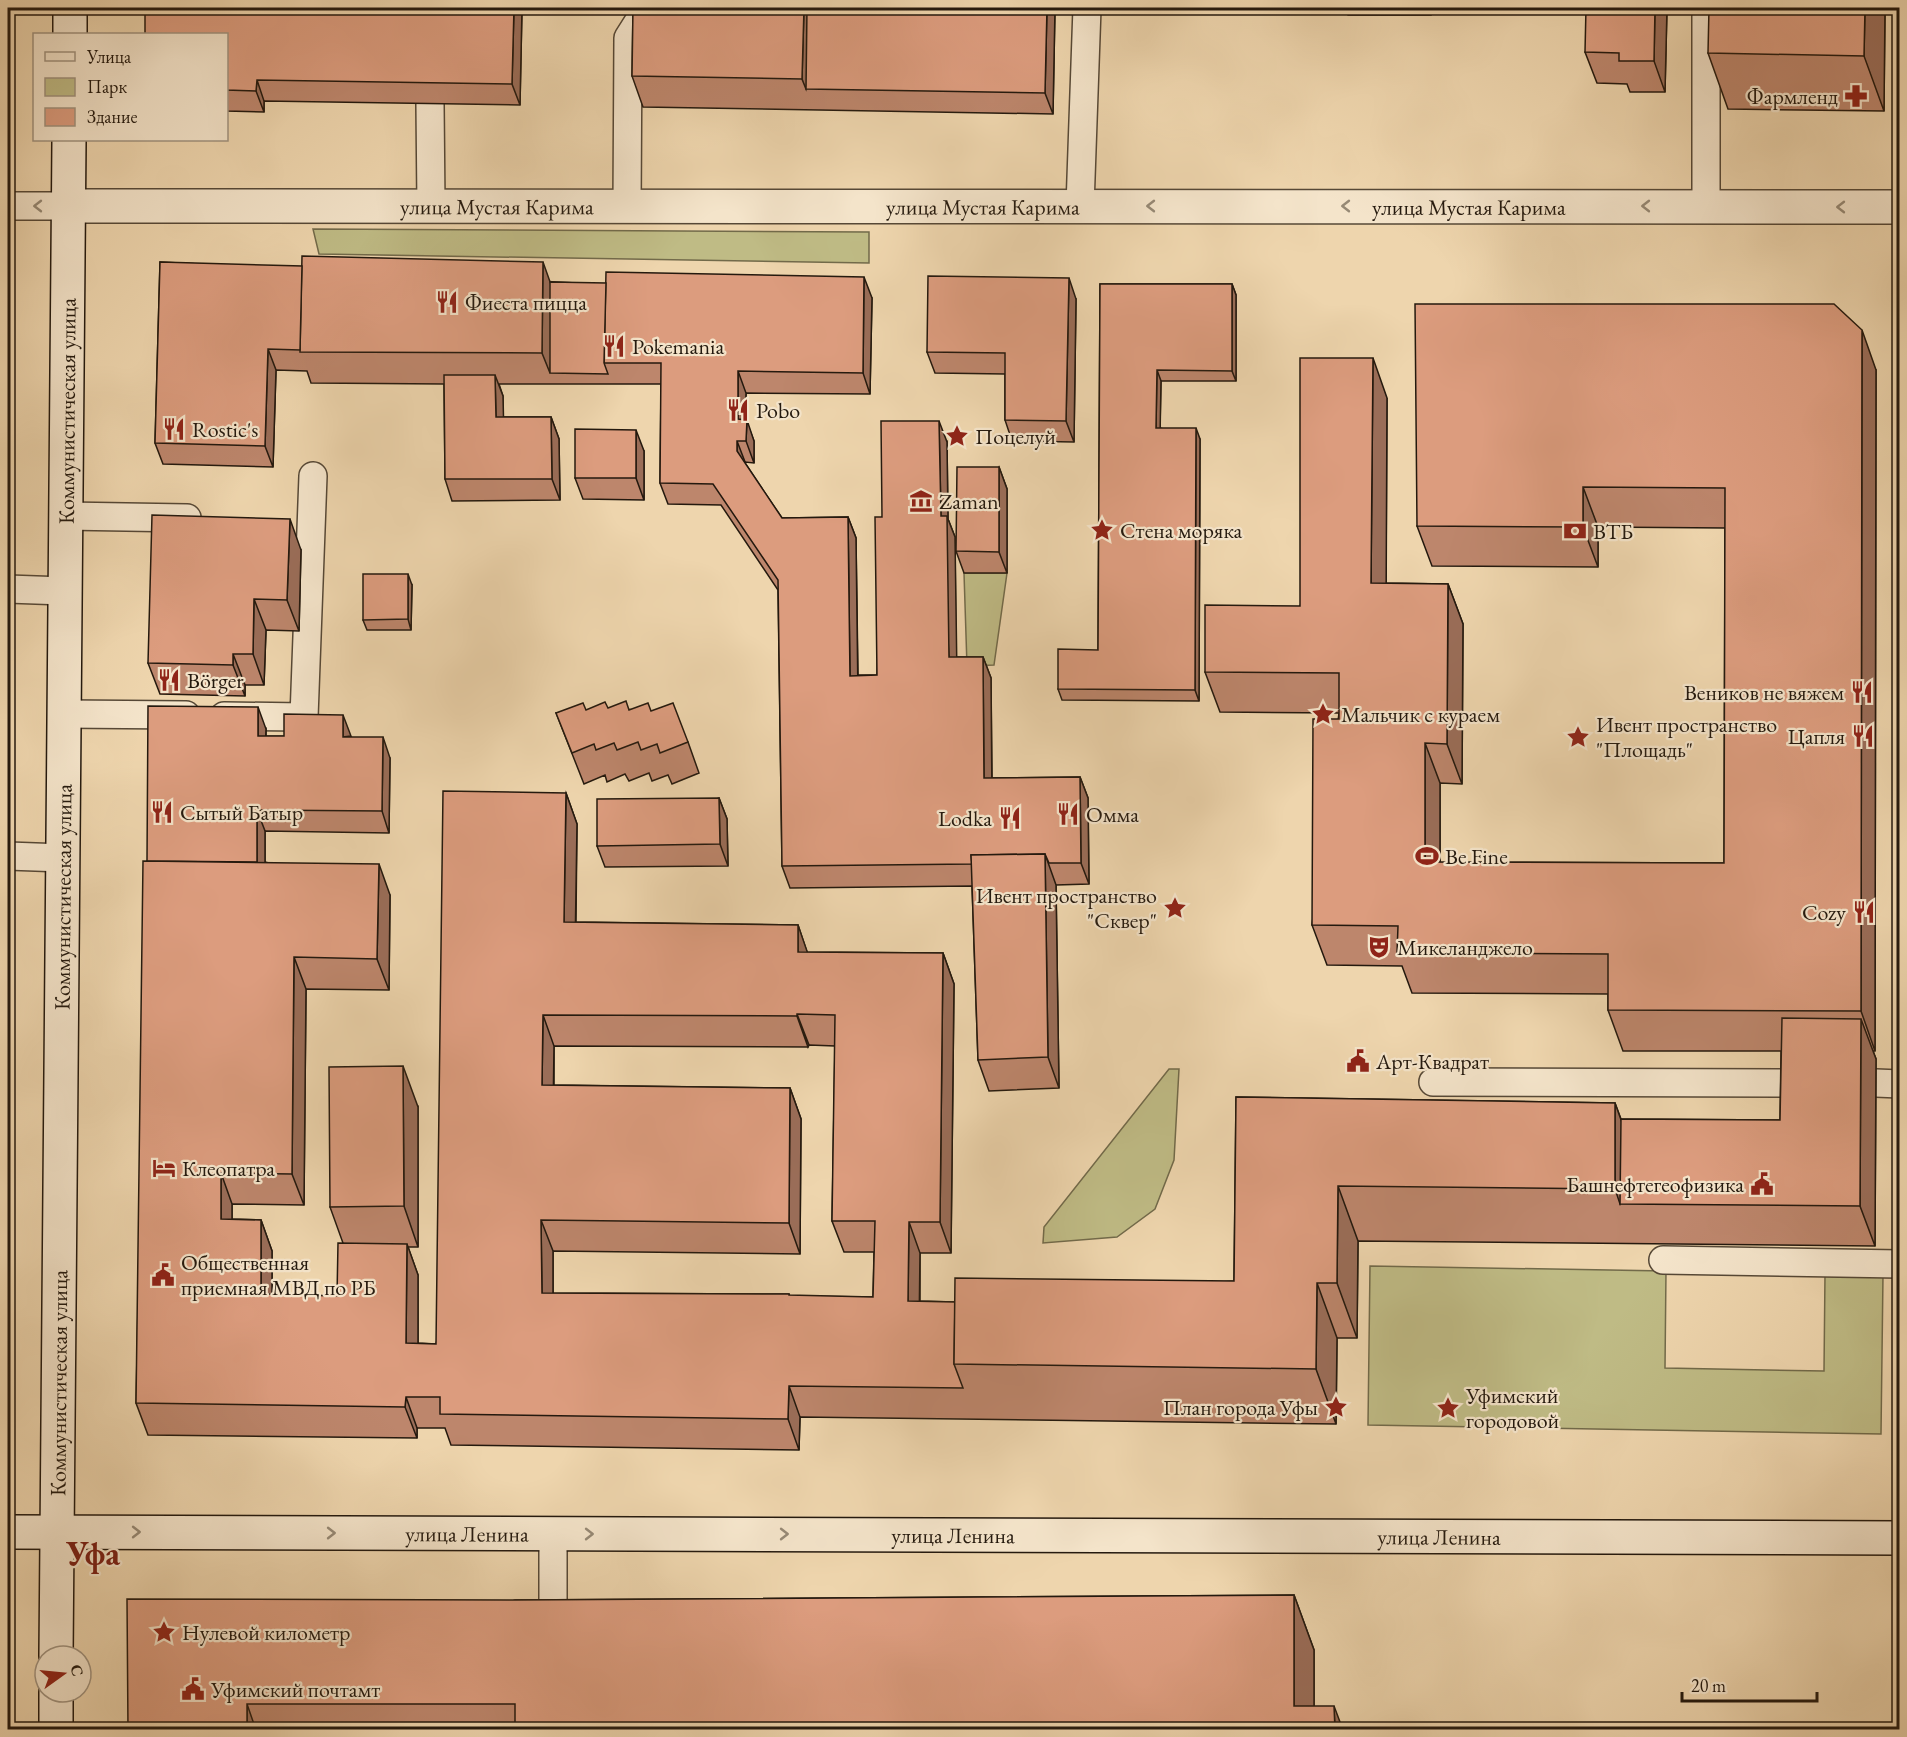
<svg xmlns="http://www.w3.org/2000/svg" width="1907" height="1737" viewBox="0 0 1907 1737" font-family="'EB Garamond',serif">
  <rect width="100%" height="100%" fill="#eed5ad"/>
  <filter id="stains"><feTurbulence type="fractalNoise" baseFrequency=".00333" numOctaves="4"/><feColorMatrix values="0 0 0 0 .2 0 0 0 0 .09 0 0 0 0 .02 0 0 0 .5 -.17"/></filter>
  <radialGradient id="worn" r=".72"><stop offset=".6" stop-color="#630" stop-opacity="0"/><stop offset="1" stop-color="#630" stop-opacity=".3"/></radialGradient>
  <g fill="#bfbb85" stroke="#726a4a" stroke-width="1.5">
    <path d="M313,229L869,232V263L319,254Z"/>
    <path d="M964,573H1007L994,665L967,666Z"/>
    <path d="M1169,1069H1179L1174,1160L1155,1209L1117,1237L1043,1243L1044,1227Z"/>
    <path d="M1370,1266L1666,1271L1665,1368L1824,1371L1825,1274L1883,1275L1881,1434L1368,1425Z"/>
  </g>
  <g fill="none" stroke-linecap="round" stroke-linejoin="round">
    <g stroke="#564836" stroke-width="30">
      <g id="service">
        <path d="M1706,8V207"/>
        <path d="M430,104L431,206"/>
        <path d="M8,206H68"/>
        <path d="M627,206L628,38L647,8"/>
        <path d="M1080,206L1087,8"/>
        <path d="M65,516L187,518"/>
        <path d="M8,589L64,591"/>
        <path d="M64,714L186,715"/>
        <path d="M224,716L304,717L313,476"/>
        <path d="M8,856L63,858"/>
        <path d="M1433,1082L1796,1083"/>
        <path d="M1876,1083L1900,1084"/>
        <path d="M1663,1260L1900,1264"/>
        <path d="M553,1533V1634"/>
      </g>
    </g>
    <g stroke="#564836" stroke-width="36">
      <g id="minor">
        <path id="s1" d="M68,206L1900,207"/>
      </g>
    </g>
    <g stroke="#24190e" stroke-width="36">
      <g id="secondary">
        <path d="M70,34V8"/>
        <path id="s2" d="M8,1532L1900,1538"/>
        <path id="s3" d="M56,1656L69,140"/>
        <path d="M56,1730V1692"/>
      </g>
    </g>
    <use href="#service" stroke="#f4e4ca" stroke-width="27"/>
    <use href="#minor" stroke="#f4e4ca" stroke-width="33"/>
    <use href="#secondary" stroke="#f4e4ca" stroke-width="33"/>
  </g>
  <g fill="#bd866c" stroke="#24190e" stroke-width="1.5" fill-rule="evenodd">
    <path d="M522,8L520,105L264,101V112L226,111V34Z"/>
    <path d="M633,8H1055L1053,114L643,107L632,76Z"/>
    <path d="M1345,8H1431V15H1348Z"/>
    <path d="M1667,8L1665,92H1630L1627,84L1597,83L1585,52Z"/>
    <path d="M1885,8L1884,111L1728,109L1708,53Z"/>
    <path d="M160,262L872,298L870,394L746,393V420L754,441V463L745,462V463L782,518L848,517L856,538L858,675H877L882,517L947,442L948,519L955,537L956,657H983L991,678L992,778L1080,777L1088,798L1089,884L1056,885L1059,1088L989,1091L978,1060L972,886L790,888L782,866L778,590L721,505L668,504L660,483L661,384H499L503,396V417H551L559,439L560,500L452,501L445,479L444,384L311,383L307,371L276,370L273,467L163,464L155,443Z"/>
    <path d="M1100,284H1232L1236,295V381H1161L1160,428L1200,439L1199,701L1062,700L1058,689L1098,650Z"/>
    <path d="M1076,299L1074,442L1012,441L1005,420V374L935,373L927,352Z"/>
    <path d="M1876,370L1875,1051H1873L1876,1059L1875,1246L1358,1241L1357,1338H1337L1336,1424L800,1417L799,1450L451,1445L445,1428H417V1438L148,1435L136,1403L147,861L266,729V736L351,737L390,758L389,833L265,831V862L390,895L389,990L306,989L304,1205L232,1204V1219L261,1220L272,1251V1294L337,1296L343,1243L330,1207L418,1107V1247H408L418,1275V1343L436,1344L566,793L577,824L576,922L798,925L807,952L943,953L954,984L951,1253H920V1301L955,1302L1234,1281L1236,1097L1615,1103L1621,1119L1780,1120L1781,1051H1623L1608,1010V994L1412,993L1402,966L1327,965L1312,925L1339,713L1220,712L1205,672L1300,606L1387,398L1386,583L1448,584L1463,624L1462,784L1440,783V862L1724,863L1725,528L1598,527V567L1432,566L1417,526ZM809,1045L835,1046L832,1221L844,1252H874L873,1297L790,1296L789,1294L553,1293V1251L800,1254L801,1119L790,1088L554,1085V1046L808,1047Z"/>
    <path d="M644,451V500L583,499L575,478Z"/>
    <path d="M999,467L1007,489V573H964L956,551Z"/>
    <path d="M301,550L299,631L266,630L264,685H245V696L160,694L148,663Z"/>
    <path d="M412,585L411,630H367L363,620Z"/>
    <path d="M608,708L651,711L688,742L699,773L672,784L668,775L652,781L649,773L629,781L625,774L607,782L605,775L584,784L556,713Z"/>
    <path d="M719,798L727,819L728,866L605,867L597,846Z"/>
    <path d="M1294,1595L1314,1650V1706L1343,1730H128L515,1600Z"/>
  </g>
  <g fill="#9a6d58" stroke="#24190e" stroke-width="1.5">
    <path d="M514,8H522L520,105L512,84Z"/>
    <path d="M804,8H805L816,36L806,89L802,79Z"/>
    <path d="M1047,8H1055L1053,114L1045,93Z"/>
    <path d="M1655,8H1667L1665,92L1654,61Z"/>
    <path d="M1865,8H1885L1884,111L1864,56Z"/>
    <path d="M257,80L264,101V112L256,91Z"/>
    <path d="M543,262L554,293L550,373L542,353Z"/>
    <path d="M864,277L872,298L870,394L863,373Z"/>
    <path d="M1069,278L1076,299L1074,442L1066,421Z"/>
    <path d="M1232,284L1236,295V381L1232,371Z"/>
    <path d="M1862,330L1876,370L1875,1051L1861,1011Z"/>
    <path d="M268,349L276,370L273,467L265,446Z"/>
    <path d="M1373,358L1387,398L1386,623L1371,583Z"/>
    <path d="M1157,370L1161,381L1160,438L1156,428Z"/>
    <path d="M738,371L746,393L745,440L738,419Z"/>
    <path d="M495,375L503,396L504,439L496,417Z"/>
    <path d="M551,417L559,439L560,500L552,479Z"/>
    <path d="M747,420L754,441V463L746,441Z"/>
    <path d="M939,421L947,442L948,519L955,537L957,678L949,657L941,516Z"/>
    <path d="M1196,428L1200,439L1199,701L1195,690Z"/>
    <path d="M636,430L644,451V500L636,478Z"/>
    <path d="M737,441L745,462V472L737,451Z"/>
    <path d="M999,467L1007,489V573L999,552Z"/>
    <path d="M1583,487L1598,527V567L1583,527Z"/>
    <path d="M848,517L856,538L858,697L850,676Z"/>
    <path d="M290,519L301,550L299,631L287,600Z"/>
    <path d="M408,574L412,585L411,630L408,619Z"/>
    <path d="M1448,584L1463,624L1462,784L1447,744Z"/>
    <path d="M254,599L266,630L264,685L253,654Z"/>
    <path d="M233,654L245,685V696L233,665Z"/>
    <path d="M983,657L991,678L992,799L984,778Z"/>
    <path d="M258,707L266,729L265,757L258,736Z"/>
    <path d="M343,715L351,736L343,737Z"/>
    <path d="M383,737L390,758L389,833L382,811Z"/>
    <path d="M1425,743L1440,783V902L1425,862Z"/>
    <path d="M1080,777L1088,798L1089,884L1081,863Z"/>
    <path d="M566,793L577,824L575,953L564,922Z"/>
    <path d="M719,798L727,819L728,866L720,844Z"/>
    <path d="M257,810L265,831V893L257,872Z"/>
    <path d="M1045,854L1056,885L1059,1088L1048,1057Z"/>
    <path d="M379,864L390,895L389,990L377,959Z"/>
    <path d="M798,925L809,957L798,952Z"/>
    <path d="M943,953L954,984L951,1253L940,1222Z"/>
    <path d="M294,957L306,989L304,1205L292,1174Z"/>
    <path d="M797,1014L809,1045L808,1047L797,1016Z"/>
    <path d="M543,1015L554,1046L553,1116L542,1085Z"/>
    <path d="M1861,1019L1876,1059L1875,1246L1860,1206Z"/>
    <path d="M403,1066L418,1107V1247L404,1206Z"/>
    <path d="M790,1088L801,1119L800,1254L789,1223Z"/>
    <path d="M1615,1103L1635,1159L1620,1204L1615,1189Z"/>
    <path d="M221,1173L232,1204V1250L221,1219Z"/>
    <path d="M1338,1186L1358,1241L1357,1338L1337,1283Z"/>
    <path d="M261,1220L272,1251V1325L261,1294Z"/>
    <path d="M541,1220L553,1251V1324L542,1293Z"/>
    <path d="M909,1222L920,1253L919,1332L908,1301Z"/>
    <path d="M407,1244L418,1275V1374L406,1343Z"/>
    <path d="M1317,1283L1337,1338L1336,1424L1316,1369Z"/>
    <path d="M789,1386L800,1417L799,1450L788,1419Z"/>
    <path d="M406,1397L417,1428V1438L405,1407Z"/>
    <path d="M1294,1595L1314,1650V1730L1294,1706Z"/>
    <path d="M247,1704L256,1730H247Z"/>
    <path d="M1334,1706L1343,1730H1335Z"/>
  </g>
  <g fill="#dc9c7e" stroke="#24190e" stroke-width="1.5" fill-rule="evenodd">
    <path d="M145,8H514L512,84L257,80L256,91L226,90V34H145Z"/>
    <path d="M633,8H804L802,79L632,76Z"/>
    <path d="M807,8H1047L1045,93L806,89Z"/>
    <path d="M1586,8H1655L1654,61H1619V53L1585,52Z"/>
    <path d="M1709,8H1865L1864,56L1708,53Z"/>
    <path d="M302,256L543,262L542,353L300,352Z"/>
    <path d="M160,262L302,266L300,350L268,349L265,446L155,443Z"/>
    <path d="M606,272L864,277L863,373L738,371V419L747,420L746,441H737V451L782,518L848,517L850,676L877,675L875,517H882L881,421H939L941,516H947L949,657H983L984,778L1080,777L1081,863H1049L1045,854L971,855L972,864L782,866L778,580L713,484L660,483L661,363H604Z"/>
    <path d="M928,276L1069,278L1066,421L1005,420V353L927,352Z"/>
    <path d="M550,282L606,283L604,363L608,374L550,373Z"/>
    <path d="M1100,284H1232V371L1157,370L1156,428H1196L1195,690L1058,689V649L1098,650Z"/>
    <path d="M1415,304H1834L1862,330L1861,1011L1608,1010V954L1397,953L1398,926L1312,925L1313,719H1339V673L1205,672V605L1300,606V358H1373L1371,583L1448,584L1447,744L1425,743V862L1724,863L1725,488L1583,487V527L1417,526Z"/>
    <path d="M444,375H495L496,417H551L552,479H445Z"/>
    <path d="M575,429L636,430V478H575Z"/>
    <path d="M957,467H999V552L956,551Z"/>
    <path d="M152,515L290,519L287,600L254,599L253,654H233V665L148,663Z"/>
    <path d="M363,574H408V619L363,620Z"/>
    <path d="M626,701L629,710L648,703L651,711L673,703L688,742L660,753L657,744L641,750L638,742L617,750L614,743L596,750L594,744L572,753L556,713L583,703L586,710L605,702L608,708Z"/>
    <path d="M148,706L258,707V736H284V714L343,715V737H383L382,811L257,810V862L147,861Z"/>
    <path d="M443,791L566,793L564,922L798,925V952L943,953L940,1222H909L908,1301L955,1302L954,1364L963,1388L789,1386L788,1419L440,1414V1397H406L405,1407L136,1403L143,861L379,864L377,959L294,957L292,1174L221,1173V1219L261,1220V1294L337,1296L338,1243L407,1244L406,1343L436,1344ZM797,1014L835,1015L832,1221H875L873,1297L789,1295V1294L542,1293L541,1220L789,1223L790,1088L542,1085L543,1015L797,1016Z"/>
    <path d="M719,798L720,844L597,846V799Z"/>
    <path d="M1045,854L1048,1057L978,1060L971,855Z"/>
    <path d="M1782,1018L1861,1019L1860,1206L1620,1204L1621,1119L1780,1120Z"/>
    <path d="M403,1066L404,1206L330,1207L329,1067Z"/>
    <path d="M1236,1097L1615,1103V1189L1338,1186L1337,1283H1317L1316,1369L954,1364L955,1278L1234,1281Z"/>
    <path d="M1294,1595V1706H1334L1335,1730H515V1704H247V1730H128L127,1599L515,1600Z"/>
  </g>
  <defs><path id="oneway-chevron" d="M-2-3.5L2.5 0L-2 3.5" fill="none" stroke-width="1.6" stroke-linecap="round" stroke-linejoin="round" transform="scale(1.5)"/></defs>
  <g stroke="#968975">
    <use href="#oneway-chevron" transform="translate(38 206) rotate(-180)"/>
    <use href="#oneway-chevron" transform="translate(1151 206) rotate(-180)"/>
    <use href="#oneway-chevron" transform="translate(1346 206) rotate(-180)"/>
    <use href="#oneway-chevron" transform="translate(1646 206) rotate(-180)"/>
    <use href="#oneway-chevron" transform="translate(1841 207) rotate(-180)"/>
    <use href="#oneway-chevron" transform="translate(136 1532)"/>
    <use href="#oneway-chevron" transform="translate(331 1533)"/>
    <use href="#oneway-chevron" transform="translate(589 1534)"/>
    <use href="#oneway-chevron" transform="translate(784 1534)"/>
  </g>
  <defs>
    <g id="pharmacy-bare" transform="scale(1.8)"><path d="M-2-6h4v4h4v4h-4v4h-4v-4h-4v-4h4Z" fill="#8f2418" stroke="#f4e4ca" stroke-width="2.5" paint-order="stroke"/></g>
    <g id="restaurant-bare" transform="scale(1.8)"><path d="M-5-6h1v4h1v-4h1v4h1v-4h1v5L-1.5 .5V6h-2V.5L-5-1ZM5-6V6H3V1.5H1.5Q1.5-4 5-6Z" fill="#8f2418" stroke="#f4e4ca" stroke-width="2.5" paint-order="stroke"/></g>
    <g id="sight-bare" transform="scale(1.8)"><path d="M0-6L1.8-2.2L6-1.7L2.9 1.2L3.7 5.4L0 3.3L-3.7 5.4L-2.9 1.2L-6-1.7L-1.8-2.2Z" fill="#8f2418" stroke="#f4e4ca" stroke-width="2.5" paint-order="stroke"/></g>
    <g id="museum-bare" transform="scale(1.8)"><path d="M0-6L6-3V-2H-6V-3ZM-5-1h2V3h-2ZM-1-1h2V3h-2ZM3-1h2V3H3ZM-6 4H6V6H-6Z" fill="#8f2418" stroke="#f4e4ca" stroke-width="2.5" paint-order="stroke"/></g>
    <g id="bank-bare" transform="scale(1.8)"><path d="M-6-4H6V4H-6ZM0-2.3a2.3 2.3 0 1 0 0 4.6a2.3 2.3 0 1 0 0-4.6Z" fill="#8f2418" stroke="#f4e4ca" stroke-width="2.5" paint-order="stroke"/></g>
    <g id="stadium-bare" transform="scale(1.8)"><path d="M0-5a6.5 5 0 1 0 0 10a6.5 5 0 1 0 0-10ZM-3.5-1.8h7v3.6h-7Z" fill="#8f2418" stroke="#f4e4ca" stroke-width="2.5" paint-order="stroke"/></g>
    <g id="theatre-bare" transform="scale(1.8)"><path d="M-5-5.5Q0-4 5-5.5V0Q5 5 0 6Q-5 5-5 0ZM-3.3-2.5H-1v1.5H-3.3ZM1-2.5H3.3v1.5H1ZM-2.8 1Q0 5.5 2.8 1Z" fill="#8f2418" stroke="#f4e4ca" stroke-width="2.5" paint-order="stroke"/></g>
    <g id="civic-bare" transform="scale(1.8)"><path d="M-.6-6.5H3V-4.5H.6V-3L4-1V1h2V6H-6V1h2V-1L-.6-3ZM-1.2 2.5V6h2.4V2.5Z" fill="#8f2418" stroke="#f4e4ca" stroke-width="2.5" paint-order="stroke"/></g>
    <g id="hotel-bare" transform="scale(1.8)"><path d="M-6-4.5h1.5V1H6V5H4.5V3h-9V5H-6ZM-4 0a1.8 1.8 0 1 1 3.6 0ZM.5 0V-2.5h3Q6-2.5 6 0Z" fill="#8f2418" stroke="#f4e4ca" stroke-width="2.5" paint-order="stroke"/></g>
  </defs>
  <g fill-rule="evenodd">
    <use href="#pharmacy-bare" x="1856" y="96"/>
    <use href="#restaurant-bare" x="447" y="302"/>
    <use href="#restaurant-bare" x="614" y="346"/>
    <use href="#restaurant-bare" x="738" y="410"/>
    <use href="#restaurant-bare" x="174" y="429"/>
    <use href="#sight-bare" x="957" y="436"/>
    <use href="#museum-bare" x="921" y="501"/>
    <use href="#sight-bare" x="1102" y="530"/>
    <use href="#bank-bare" x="1575" y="531"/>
    <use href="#restaurant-bare" x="169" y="680"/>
    <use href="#restaurant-bare" x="1862" y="692"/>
    <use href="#sight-bare" x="1323" y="714"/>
    <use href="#restaurant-bare" x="1863" y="736"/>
    <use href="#sight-bare" x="1578" y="737"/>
    <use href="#restaurant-bare" x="162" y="812"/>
    <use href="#restaurant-bare" x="1068" y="814"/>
    <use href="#restaurant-bare" x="1010" y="818"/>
    <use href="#stadium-bare" x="1427" y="856"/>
    <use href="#sight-bare" x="1175" y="908"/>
    <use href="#restaurant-bare" x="1864" y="912"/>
    <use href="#theatre-bare" x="1379" y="947"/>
    <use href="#civic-bare" x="1358" y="1061"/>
    <use href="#hotel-bare" x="164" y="1168"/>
    <use href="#civic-bare" x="1762" y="1184"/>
    <use href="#civic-bare" x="163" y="1275"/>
    <use href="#sight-bare" x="1336" y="1407"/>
    <use href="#sight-bare" x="1448" y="1408"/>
    <use href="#sight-bare" x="164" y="1632"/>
    <use href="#civic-bare" x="193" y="1689"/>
  </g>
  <g text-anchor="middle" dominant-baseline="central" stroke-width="4.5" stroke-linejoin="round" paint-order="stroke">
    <g font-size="22" fill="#24190e" stroke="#f4e4ca" text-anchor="start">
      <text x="1838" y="96" text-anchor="end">Фармленд</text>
      <text x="465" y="302">Фиеста пицца</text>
      <text x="632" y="346">Pokemania</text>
      <text x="756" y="410">Pobo</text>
      <text x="192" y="429">Rostic's</text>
      <text x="975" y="436">Поцелуй</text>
      <text x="939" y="501">Zaman</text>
      <text x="1120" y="530">Стена моряка</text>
      <text x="1593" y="531">ВТБ</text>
      <text x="187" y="680">Börger</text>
      <text x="1844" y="692" text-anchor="end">Веников не вяжем</text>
      <text x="1341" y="714">Мальчик с кураем</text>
      <text x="1596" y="724">Ивент пространство<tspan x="1596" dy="25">"Площадь"</tspan></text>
      <text x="1845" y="736" text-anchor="end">Цапля</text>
      <text x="180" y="812">Сытый Батыр</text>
      <text x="1086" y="814">Омма</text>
      <text x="992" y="818" text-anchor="end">Lodka</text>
      <text x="1445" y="856">Be Fine</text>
      <text x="1157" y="895" text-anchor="end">Ивент пространство<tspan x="1157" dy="25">"Сквер"</tspan></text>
      <text x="1846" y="912" text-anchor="end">Cozy</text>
      <text x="1397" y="947">Микеланджело</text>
      <text x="1376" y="1061">Арт-Квадрат</text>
      <text x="182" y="1168">Клеопатра</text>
      <text x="1744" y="1184" text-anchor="end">Башнефтегеофизика</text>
      <text x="181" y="1262">Общественная<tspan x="181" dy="25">приемная МВД по РБ</tspan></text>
      <text x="1466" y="1395">Уфимский<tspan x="1466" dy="25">городовой</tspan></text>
      <text x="1318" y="1407" text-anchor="end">План города Уфы</text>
      <text x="182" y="1632">Нулевой километр</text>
      <text x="211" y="1689">Уфимский почтамт</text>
    </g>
    <g font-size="22" fill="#24190e" stroke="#f4e4ca">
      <text stroke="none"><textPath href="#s1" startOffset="429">улица Мустая Карима</textPath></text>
      <text stroke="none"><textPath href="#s1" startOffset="915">улица Мустая Карима</textPath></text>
      <text stroke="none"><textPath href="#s1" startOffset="1401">улица Мустая Карима</textPath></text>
      <text stroke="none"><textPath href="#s3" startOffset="1245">Коммунистическая улица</textPath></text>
      <text stroke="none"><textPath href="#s3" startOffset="759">Коммунистическая улица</textPath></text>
      <text stroke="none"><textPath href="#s3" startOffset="273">Коммунистическая улица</textPath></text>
      <text stroke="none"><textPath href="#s2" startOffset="459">улица Ленина</textPath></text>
      <text stroke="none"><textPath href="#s2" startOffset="945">улица Ленина</textPath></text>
      <text stroke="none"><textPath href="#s2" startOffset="1431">улица Ленина</textPath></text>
    </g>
    <g font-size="34" font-weight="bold" fill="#7a1f14" stroke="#f4e4ca">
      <text x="93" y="1553">Уфа</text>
    </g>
  </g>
  <rect width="1907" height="1737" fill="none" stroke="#eed5ad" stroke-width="30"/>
  <rect x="9" y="9" width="1889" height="1719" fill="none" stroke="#24190e" stroke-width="3"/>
  <rect x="15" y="15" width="1877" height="1707" fill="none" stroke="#24190e" stroke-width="1.5"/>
  <rect x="33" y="33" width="195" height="108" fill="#f4e4ca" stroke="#a1937f" stroke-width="1.5"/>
  <rect x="45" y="52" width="30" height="9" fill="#f4e4ca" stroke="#a1937f" stroke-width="1.5"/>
  <text x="87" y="63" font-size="18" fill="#24190e">Улица</text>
  <rect x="45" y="78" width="30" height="18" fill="#bfbb85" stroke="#a1937f" stroke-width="1.5"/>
  <text x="87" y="93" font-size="18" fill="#24190e">Парк</text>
  <rect x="45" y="108" width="30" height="18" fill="#dc9c7e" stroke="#a1937f" stroke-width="1.5"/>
  <text x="87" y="123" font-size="18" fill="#24190e">Здание</text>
  <g transform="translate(63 1674) rotate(75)"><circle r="28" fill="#f4e4ca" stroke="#a1937f" stroke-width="1.5"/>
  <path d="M0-4.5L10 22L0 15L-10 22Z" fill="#8f2418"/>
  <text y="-9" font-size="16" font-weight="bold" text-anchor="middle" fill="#24190e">С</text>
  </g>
  <path d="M1682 1692v9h135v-9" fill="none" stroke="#24190e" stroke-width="3"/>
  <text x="1691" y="1692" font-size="18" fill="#24190e" stroke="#f4e4ca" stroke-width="4.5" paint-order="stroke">20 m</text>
  <rect width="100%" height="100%" filter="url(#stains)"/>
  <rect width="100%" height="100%" fill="url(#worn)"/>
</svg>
